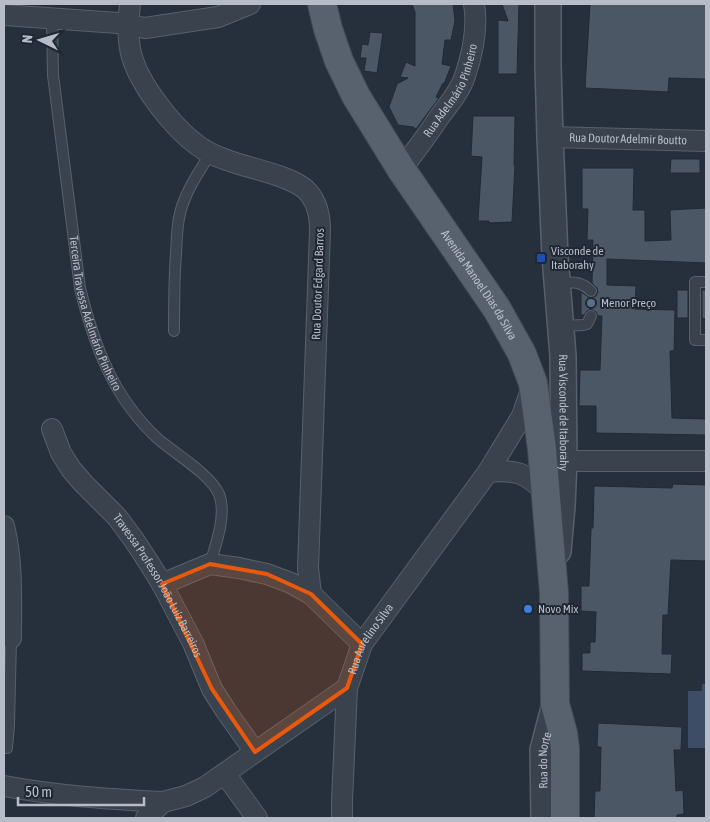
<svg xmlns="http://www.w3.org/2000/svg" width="710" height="822" viewBox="0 0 710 822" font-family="'Asap Condensed',sans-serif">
  <rect width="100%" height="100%" fill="#26303d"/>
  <path fill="#3c4d65" d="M702,684H706V748H688V691H702Z"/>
  <g fill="#4c5766" stroke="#212935">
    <path d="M412,4H453L455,21L451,40H445L442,64L451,66L444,84L443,83L436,97L439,98L416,129L413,127L398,125L389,107L397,84L408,78L400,77L406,62L415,66V12Z"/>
    <path d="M502,4H519L517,74H498V20L508,21Z"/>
    <path d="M590,4H706V79L669,78L668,92L585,88Z"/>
    <path d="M370,32L383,33L377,73L364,71L366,58H360L362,44L368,45Z"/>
    <path d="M473,116H515L514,165H515L512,222L489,223V221H478L482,157L471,156Z"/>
    <path d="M671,159H700V173H670Z"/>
    <path d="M582,168H634L633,210H645V241L671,240L670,210L706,208V263L607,259V285L636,286L635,309L675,310L674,351H670L672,418L706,419V435L596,433V406H579L580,370H600L602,316H598L596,312L591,309L587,311L584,315H581V292L590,298L596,296L598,292L597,288L592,283L593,240H587L588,209H582Z"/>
    <rect x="677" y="290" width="11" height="28"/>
    <path d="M702,290H706V319L702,318Z"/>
    <path d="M673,484L706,485V561L671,560L668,615H663L662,654H672L671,674L582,671V653H590V642H595L596,612L581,611V586H589L591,528H593L594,486L672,488Z"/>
    <path d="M598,723L682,727L681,750H674L676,791L683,790L684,814L677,815V818H594L595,791H600L601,747H597Z"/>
  </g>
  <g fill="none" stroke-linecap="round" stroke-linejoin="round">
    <g stroke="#58606b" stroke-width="12">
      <g id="service">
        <path id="s1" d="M52,19L53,75L80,288C94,345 113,397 157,438C174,453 210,474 219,494C227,514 216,544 210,564"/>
        <path d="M558,282C572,283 580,280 591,291"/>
        <path d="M706,282H695V340H706"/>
        <path d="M561,326L583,325L587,324L591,316"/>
        <path d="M174,331C174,305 174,279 176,254C177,236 177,217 184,201C190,184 201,169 210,154"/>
        <path d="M4,748H7L9,725L11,638"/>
      </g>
    </g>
    <g stroke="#58606b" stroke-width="22">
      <g id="minor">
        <path d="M130,4C128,20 127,40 132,57C141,87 176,132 203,149C210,154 218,157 227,160C247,168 289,175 305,189C317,200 320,214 320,230L308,568L311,594L362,644"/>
        <path d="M4,15L118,23L145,28L218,17L250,4"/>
        <path id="s2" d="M550,137L706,141"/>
        <path id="s3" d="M401,169C415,152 428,134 440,116C449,104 460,91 465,76C472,55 478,27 474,4"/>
        <path id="s4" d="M52,429L61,453L71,469L83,483L117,517L134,540L151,566L162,584L193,643L212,689L226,711L255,752"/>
        <path d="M579,461H706"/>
        <path d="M488,472C517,469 525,473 546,492"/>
        <path d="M4,526C13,562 11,601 11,638"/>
        <path d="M162,584L210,564L239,568L267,574L291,583L311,594"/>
        <path d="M225,774L257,818"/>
        <path d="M4,786C57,796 109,799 163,802"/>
        <path d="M146,818L163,802L186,796L205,787L347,688"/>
        <path id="s5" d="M342,818V801L347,688L362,644L488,472L522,416L532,387"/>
      </g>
    </g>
    <g stroke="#58606b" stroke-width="28">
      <g id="tertiary">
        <path id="s6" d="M548,4V65L550,137L555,256L563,356L564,461L562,506L558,551"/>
        <path id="s7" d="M544,818L543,750L555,704"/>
      </g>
    </g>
    <g stroke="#434b57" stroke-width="30">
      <g id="primary">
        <path id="s8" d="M322,4L328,29L339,61L356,96L401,169L497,309L522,354L533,383L542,449L554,593L555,704L563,733L565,749V818"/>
      </g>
    </g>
    <use href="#service" stroke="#3a424e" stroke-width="10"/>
    <use href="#minor" stroke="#3a424e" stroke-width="20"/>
    <use href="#tertiary" stroke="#3a424e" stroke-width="25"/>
    <use href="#primary" stroke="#58616e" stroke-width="28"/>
  </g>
  <path fill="#e8590c" fill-opacity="0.2" stroke="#e8590c" stroke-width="4" stroke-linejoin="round" d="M210,564L267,574L311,594L362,644L347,688L255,752L212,689L162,584Z"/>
  <rect fill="#1a4fb4" stroke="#1f2733" stroke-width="2" x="536" y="253" width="10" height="10" rx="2.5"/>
  <circle fill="#5c6f8a" stroke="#1f2733" stroke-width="2" cx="591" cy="303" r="5"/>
  <circle fill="#3f7fe0" stroke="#1f2733" stroke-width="2" cx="528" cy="609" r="5"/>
  <g text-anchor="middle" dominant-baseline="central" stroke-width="4" stroke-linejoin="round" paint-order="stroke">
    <g font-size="12" fill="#b6bdc8" stroke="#1f2733">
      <text stroke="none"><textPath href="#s3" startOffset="94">Rua Adelmário Pinheiro</textPath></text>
      <text stroke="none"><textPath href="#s2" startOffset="78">Rua Doutor Adelmir Boutto</textPath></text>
      <text transform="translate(318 284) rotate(-88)">Rua Doutor Edgard Barros</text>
      <text stroke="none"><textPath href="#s8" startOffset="324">Avenida Manoel Dias da Silva</textPath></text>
      <text stroke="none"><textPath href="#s1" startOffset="299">Terceira Travessa Adelmário Pinheiro</textPath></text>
      <text stroke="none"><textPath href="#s6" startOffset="409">Rua Visconde de Itaborahy</textPath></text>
      <text stroke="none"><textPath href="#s4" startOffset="191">Travessa Professor João Luíz Barreiros</textPath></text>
      <text stroke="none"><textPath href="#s5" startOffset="185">Rua Aurelino Silva</textPath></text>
      <text stroke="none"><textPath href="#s7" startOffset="58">Rua do Norte</textPath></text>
    </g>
    <g font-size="12" fill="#b6bdc8" stroke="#1f2733" text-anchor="start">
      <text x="551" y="251">Visconde de<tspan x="551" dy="14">Itaborahy</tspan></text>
      <text x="601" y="303">Menor Preço</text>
      <text x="538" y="609">Novo Mix</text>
    </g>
  </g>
  <rect width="710" height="822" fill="none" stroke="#b6bdc8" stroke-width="10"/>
  <g transform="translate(40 40) rotate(275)" stroke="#1f2733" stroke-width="4" paint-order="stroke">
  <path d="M0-4L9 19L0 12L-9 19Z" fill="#b6bdc8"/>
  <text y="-8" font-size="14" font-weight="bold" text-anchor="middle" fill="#b6bdc8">N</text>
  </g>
  <path d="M18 797v8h126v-8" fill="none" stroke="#b6bdc8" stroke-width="2.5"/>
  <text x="25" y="797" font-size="15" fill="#b6bdc8" stroke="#1f2733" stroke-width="4" paint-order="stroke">50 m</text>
</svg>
